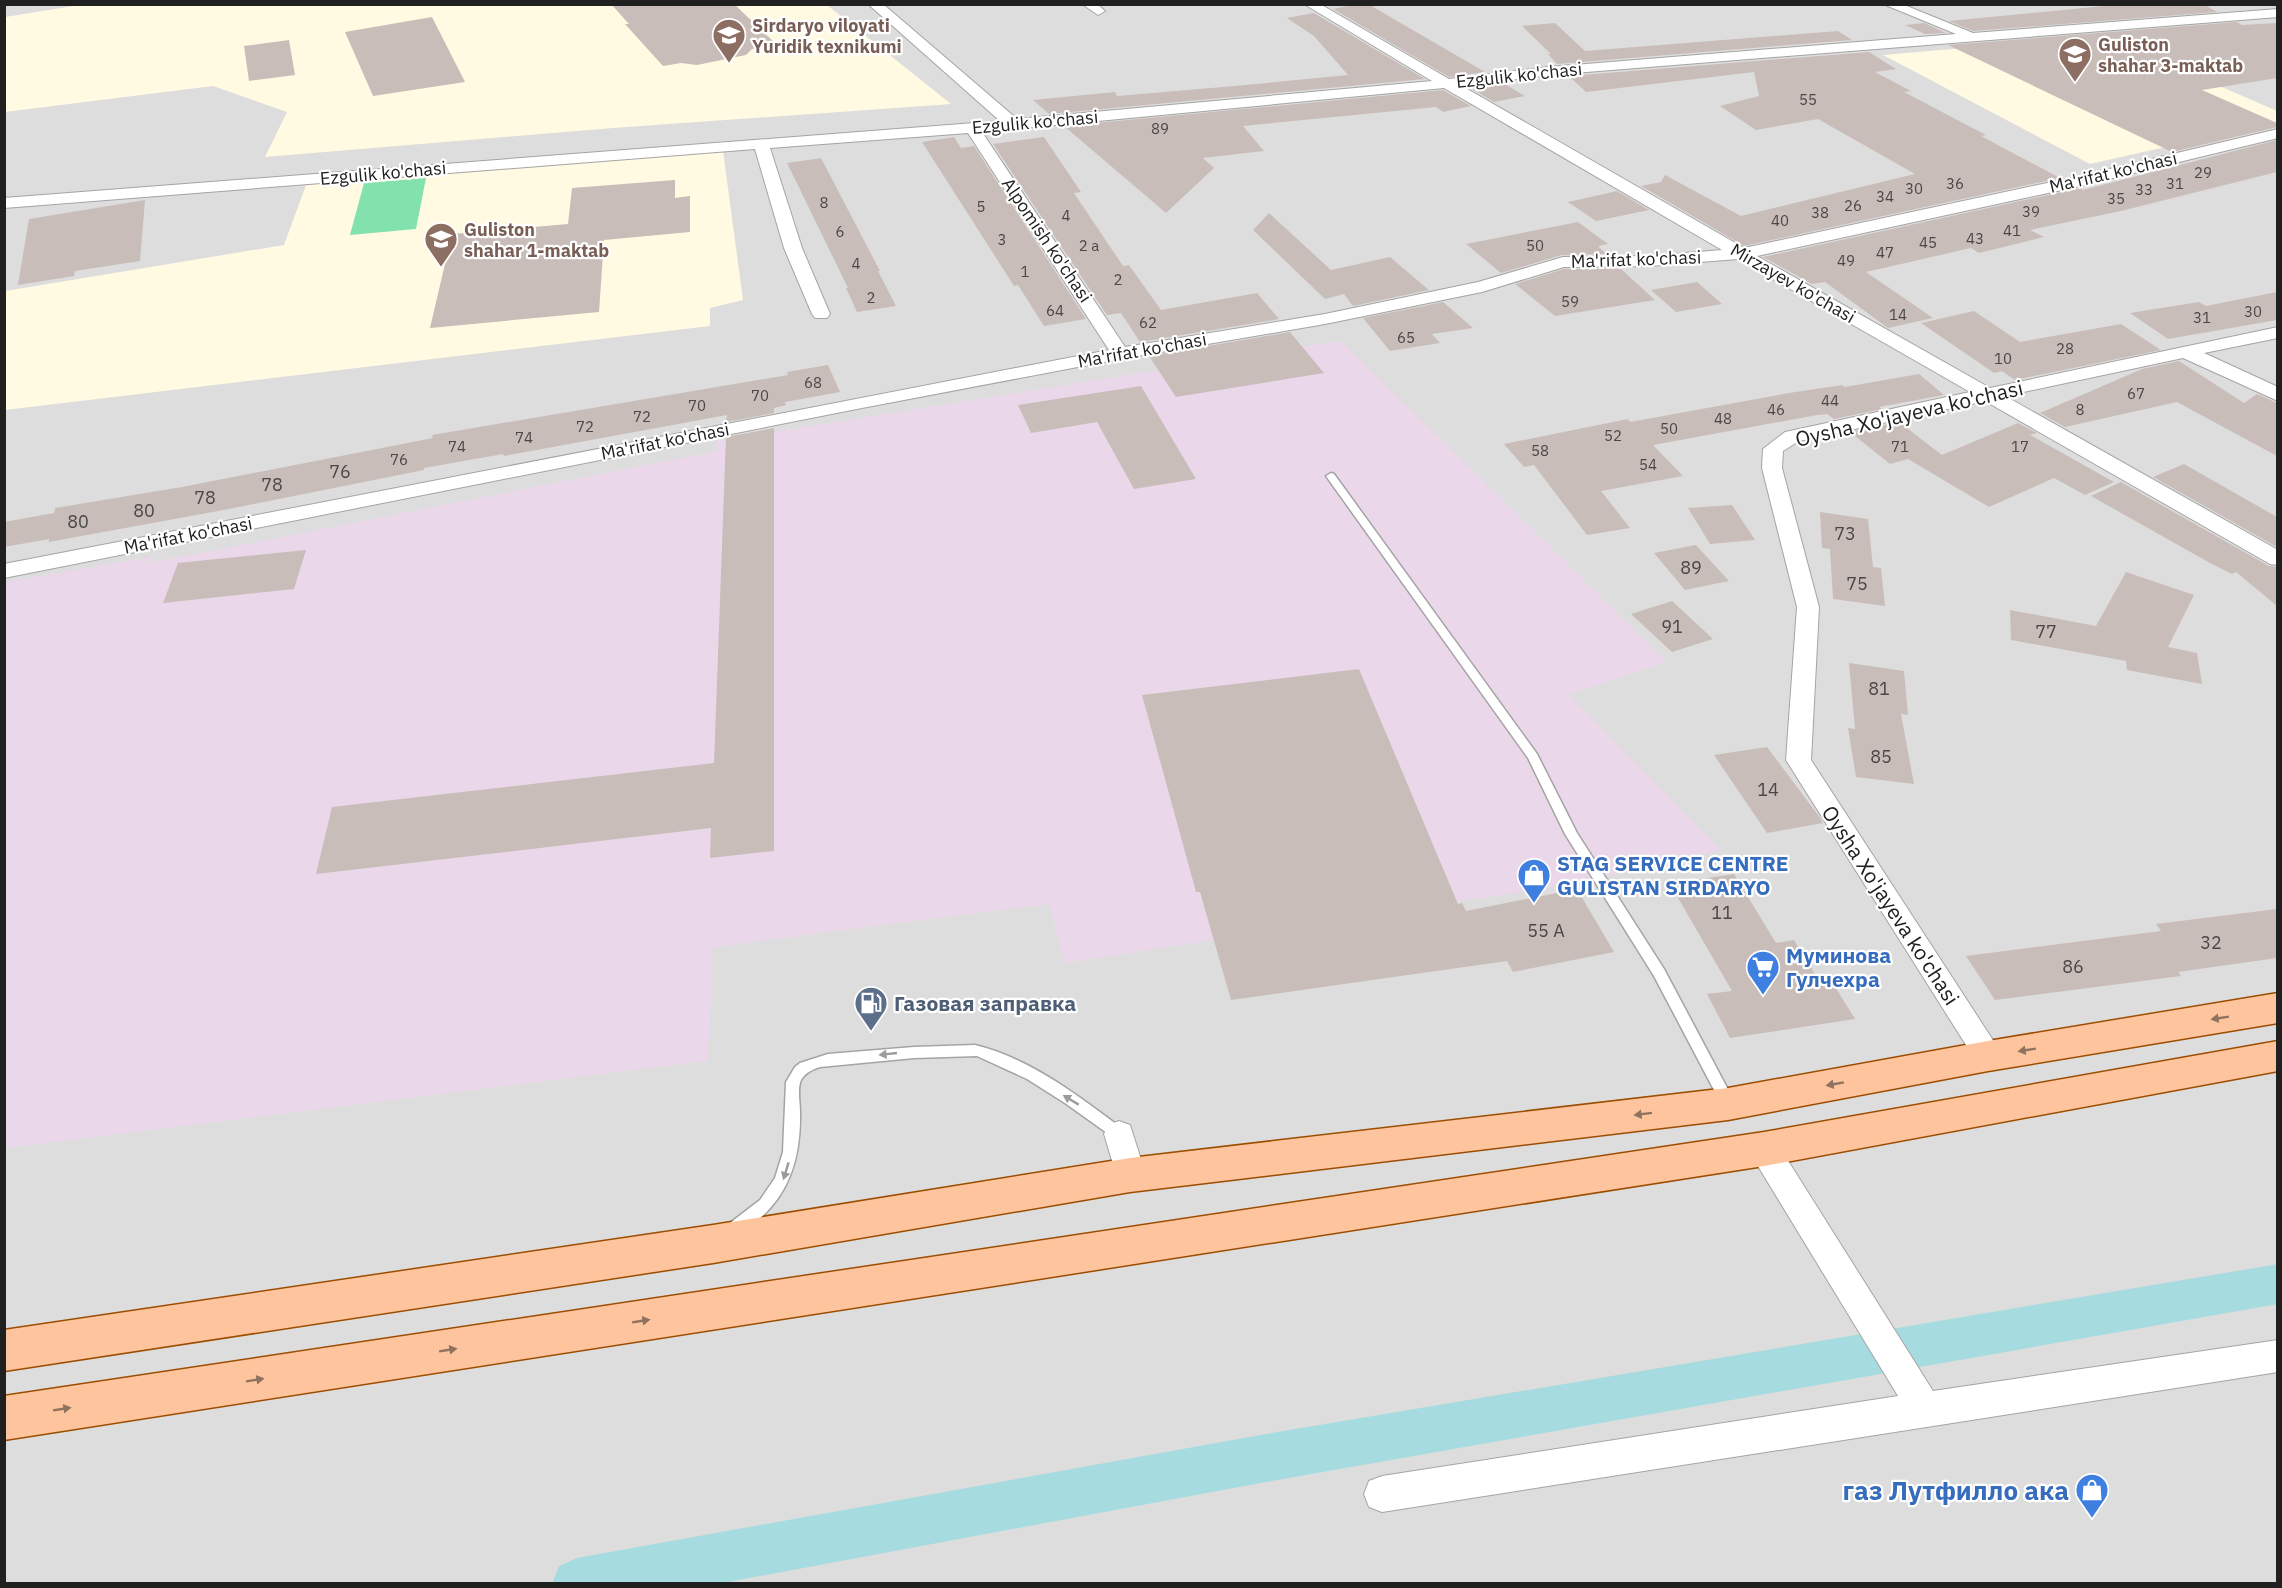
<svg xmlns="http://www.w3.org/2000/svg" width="2282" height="1588" viewBox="0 0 2282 1588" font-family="'IBM Plex Sans',sans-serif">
  <rect width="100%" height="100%" fill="#f1ebe6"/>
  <path fill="#dedddd" d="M5,5H2277V1583H4Z"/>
  <path fill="#ead8ea" d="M1341,341L1667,662L1569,695L1721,850L1565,885L1065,963L1049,904L713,947L708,1061L5,1148V582L155,556L149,563L718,451L716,441Z"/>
  <g fill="#fffae1">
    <path d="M86,4L827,5L951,104L613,128L265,157L287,112L213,86L5,112V17Z"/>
    <path d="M2104,36L2277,111V122L2090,164L1883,55Z"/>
    <path d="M723,151L743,300L710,308V326L5,410V291L284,245L306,185Z"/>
  </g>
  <path fill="#82e1ac" d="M426,178L416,229L350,235L364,183Z"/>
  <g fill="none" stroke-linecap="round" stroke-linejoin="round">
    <path fill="#a6dcdf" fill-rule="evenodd" d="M2278,1264V1304L1266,1482L717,1584H552L559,1566L577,1558L1266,1434Z"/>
  </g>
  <g fill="#c9bdb9">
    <path d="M611,4H734L776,44L752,49L746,55L697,65L681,63L663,66L625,24H629Z"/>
    <path d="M1358,4H1368L1485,72L1449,77L1333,9Z"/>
    <path d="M2125,4H2203L2217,12L1973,31L1949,21Z"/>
    <path d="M1314,13L1425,79L1049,114L1033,100L1115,92L1117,96L1235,86L1348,75L1314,36L1287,18Z"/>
    <path d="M432,17L465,82L373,96L345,32Z"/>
    <path d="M2237,22L2242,25L2277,23V78L2202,90L2277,123V127L2172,152L1948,45Z"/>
    <path d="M1555,23L1585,51L1838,31L1852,40L1557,64L1548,54H1551L1522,26Z"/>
    <path d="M1924,23L1946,33L1925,34L1905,25Z"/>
    <path d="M289,40L295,75L249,81L244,46Z"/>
    <path d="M1869,52L1896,69L1875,72L1911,91L1904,92L1986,135L1981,136L2060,178L1744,246L1641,186L1661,182L1665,175L1741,216L1915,174L1818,119L1756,130L1720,106L1759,96L1754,72L1586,92L1569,76Z"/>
    <path d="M1503,83L1525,96L1494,102L1469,87Z"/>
    <path d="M1443,90L1471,106L1443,112L1436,107L1243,126L1264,151L1203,158L1214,168L1166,213L1064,126Z"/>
    <path d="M954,137L961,148L974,146L1086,319L1044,326L1018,285L1014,286L922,142Z"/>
    <path d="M1044,137L1081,192L1074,193L1123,266L1129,265L1161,310L1257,293L1279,319L1140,342L1121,313L1107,315L993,144Z"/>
    <path d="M2277,140V172L2121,211L2030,230L2044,237L1979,253L1971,248L1866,272L1933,318L1888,328L1825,282L1812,284L1763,257L2080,188L2083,190Z"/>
    <path d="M821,158L880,271H878L896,306L857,312L846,288H848L787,163Z"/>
    <path d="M675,180V198L690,196V232L604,240L599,312L430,328L452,234L568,224L572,188Z"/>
    <path d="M1617,191L1649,210L1596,221L1568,202Z"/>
    <path d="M145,200L140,261L75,271L74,276L18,285L29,219Z"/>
    <path d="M1269,213L1331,270L1390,257L1429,290L1353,306L1344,294L1325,299L1253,230Z"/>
    <path d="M1578,222L1608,244L1598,246L1606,254L1562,255L1501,273L1466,244Z"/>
    <path d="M1564,269H1621L1655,300L1555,316L1515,284Z"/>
    <path d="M1697,282L1722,304L1676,312L1651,290Z"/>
    <path d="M2277,292V320L2168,339L2130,313L2199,302L2206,306Z"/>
    <path d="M1443,302L1473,328L1432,334L1440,343L1390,351L1363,318Z"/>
    <path d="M1974,311L2020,342L2121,324L2161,350L2015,380L2002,371L1994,373L1921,323Z"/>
    <path d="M1290,332L1324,373L1176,397L1149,356Z"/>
    <path d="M2179,361L2244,403L2257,394L2277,403V456L2177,402L2065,427L2040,413L2142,369Z"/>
    <path d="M828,365L840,392L785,402L786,405L774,408V413L726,422L727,415L504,456L503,454L424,468V470L229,509L49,542V539L4,547V522L54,513L55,508L182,487L433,438L432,435L788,375L787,372Z"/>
    <path d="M1919,374L1944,395L1879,407L1882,409L1834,419L1827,414L1817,415L1653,445L1683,476L1601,491L1630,528L1587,535L1534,465L1524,467L1504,444L1628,419L1630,422L1789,393L1842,385L1845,387Z"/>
    <path d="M1141,386L1196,479L1134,489L1097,422L1031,433L1018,405Z"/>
    <path d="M1899,422L1942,455L2018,423L2037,433L2030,435L2114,482L2085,495L2054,478L1989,507L1908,459L1890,464L1850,432Z"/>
    <path d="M774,428V851L710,858L711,828L316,874L332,807L714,763L726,437Z"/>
    <path d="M2184,464L2277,517V547L2153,477Z"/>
    <path d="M2121,482L2269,566L2277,567V606L2236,572L2232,574L2210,563L2091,496Z"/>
    <path d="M1732,505L1755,540L1710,544L1688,508Z"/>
    <path d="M1820,512L1868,519L1873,567L1881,568L1885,606L1833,599L1830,549L1822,548Z"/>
    <path d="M1696,545L1729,581L1685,590L1654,553Z"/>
    <path d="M306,550L294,589L163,603L178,563Z"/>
    <path d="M2126,572L2194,595L2168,647L2197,653L2202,684L2127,670L2126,661L2011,640L2010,610L2096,626Z"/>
    <path d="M1672,601L1713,639L1672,652L1631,614Z"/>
    <path d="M1849,663L1904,671L1908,715L1901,714L1914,784L1856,777L1848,728L1855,729Z"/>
    <path d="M1359,669L1458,904L1462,903L1466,911L1577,889L1614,952L1513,972L1507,961L1231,1000L1200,892H1196L1142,695Z"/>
    <path d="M1767,747L1821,819L1823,823L1767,833L1714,755Z"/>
    <path d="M1734,874L1776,943L1794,940L1818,979L1829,977L1855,1019L1730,1038L1707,994L1732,991L1670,884Z"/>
    <path d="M2277,909V958L2178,972L2181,976L1995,1000L1966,956L2161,931L2156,924Z"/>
  </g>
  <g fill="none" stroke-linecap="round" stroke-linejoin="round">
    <g stroke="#a4a4a4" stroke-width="3">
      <g id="service">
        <path d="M1331,473L1334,474L1537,754L1577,833L1664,969L1733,1099L1735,1103L1733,1107L1728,1109L1723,1107L1654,976L1565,834L1528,758L1326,476Z"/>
        <path d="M975,1045C1030,1058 1080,1097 1124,1130L1126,1134L1124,1138L1119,1140L1114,1138L1065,1103L1027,1079L977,1056L914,1058L820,1067C813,1069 805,1073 801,1080C797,1089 800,1102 800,1112C801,1156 790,1196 754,1223C746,1229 739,1236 730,1233L727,1228L730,1223L760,1200L775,1178L783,1152L786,1082L795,1067L800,1063L828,1054L914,1047Z"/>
      </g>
    </g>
    <g stroke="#a4a4a4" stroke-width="2">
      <g id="minor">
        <path d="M868,4H883L1017,119L1432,81L1304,4H1320L1449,79L1549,67L1956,34L1883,4H1902L1973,33L2278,9V17L1549,75L1462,86L1744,248L2080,176L2278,129V138L2080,186L1757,256L1990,388L2278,327V338L2204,353L2278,387V401L2183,358L2005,396L2278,550V565L2270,564L1985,401L1799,441L1783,451L1782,468L1819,607L1811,760L1998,1048L2003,1056L1998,1064L1988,1068L1978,1064L1786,760L1797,607L1762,468L1763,449L1785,432L1970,392L1738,259L1650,266L1564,267L1482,292L1325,324L1120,359L862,408L4,578V564L1109,350L968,133L770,148L802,248L830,314L827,318H815L812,314L784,248L755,149L4,208V198L1000,121ZM1444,88L1722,250L1650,256L1563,257L1478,282L1325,314L1125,347L982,132Z"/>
        <path d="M1082,4H1097L1105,11L1098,15Z"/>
        <path d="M1119,1121L1130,1125L1146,1175L1141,1184L1130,1188L1119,1184L1104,1134L1108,1125Z"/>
        <path d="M1764,1136L1775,1140L1933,1391L2278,1340V1372L1382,1512L1369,1507L1364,1494L1369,1481L1382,1476L1898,1396L1753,1158L1749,1149L1753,1140Z"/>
      </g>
    </g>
    <g stroke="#9c4d00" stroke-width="3">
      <g id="primary">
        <path d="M2278,993V1023L1988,1071L1728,1120L1130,1192L713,1263L4,1371V1330L713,1225L1130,1158L1728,1088L1988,1041Z"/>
        <path d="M2278,1041V1071L1764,1166L4,1440V1396L1764,1132Z"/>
      </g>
    </g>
    <use href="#service" fill="#fff" fill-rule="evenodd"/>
    <use href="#minor" fill="#fff" fill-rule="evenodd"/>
    <use href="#primary" fill="#fec49e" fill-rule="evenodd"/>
  </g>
  <defs><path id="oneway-solid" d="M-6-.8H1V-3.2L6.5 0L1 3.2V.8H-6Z" transform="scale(1.5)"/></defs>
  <g fill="#8f725f">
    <use href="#oneway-solid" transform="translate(2220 1018) rotate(171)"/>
    <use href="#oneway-solid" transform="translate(2027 1050) rotate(171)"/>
    <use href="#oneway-solid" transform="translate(1835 1084) rotate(170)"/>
    <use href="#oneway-solid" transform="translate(1643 1114) rotate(173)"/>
    <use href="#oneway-solid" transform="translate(641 1321) rotate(-9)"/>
    <use href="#oneway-solid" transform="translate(448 1350) rotate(-9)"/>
    <use href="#oneway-solid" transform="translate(255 1380) rotate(-9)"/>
    <use href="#oneway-solid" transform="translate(62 1409) rotate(-9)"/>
  </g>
  <g fill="#9b9b9b">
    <use href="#oneway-solid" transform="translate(888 1054) rotate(174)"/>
    <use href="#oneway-solid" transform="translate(1071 1100) rotate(-149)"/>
    <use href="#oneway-solid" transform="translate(786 1171) rotate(107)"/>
  </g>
  <defs>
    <g id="university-pin" transform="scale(1.725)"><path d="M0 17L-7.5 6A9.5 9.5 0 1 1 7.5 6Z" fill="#8d6e63" stroke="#fff"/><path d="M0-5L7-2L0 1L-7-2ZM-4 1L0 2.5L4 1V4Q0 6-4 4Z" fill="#fff"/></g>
    <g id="school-pin" transform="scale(1.725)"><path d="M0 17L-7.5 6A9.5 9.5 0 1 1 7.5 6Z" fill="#8d6e63" stroke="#fff"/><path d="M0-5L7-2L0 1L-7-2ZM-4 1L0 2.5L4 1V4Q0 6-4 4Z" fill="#fff"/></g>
    <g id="shop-pin" transform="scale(1.725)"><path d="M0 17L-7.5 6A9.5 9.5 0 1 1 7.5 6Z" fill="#3f7fe0" stroke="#fff"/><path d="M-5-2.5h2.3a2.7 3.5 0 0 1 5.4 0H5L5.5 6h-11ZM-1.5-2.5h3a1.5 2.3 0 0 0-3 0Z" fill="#fff"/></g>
    <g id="supermarket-pin" transform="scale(1.725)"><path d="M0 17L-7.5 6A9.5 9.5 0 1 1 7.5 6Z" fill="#3f7fe0" stroke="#fff"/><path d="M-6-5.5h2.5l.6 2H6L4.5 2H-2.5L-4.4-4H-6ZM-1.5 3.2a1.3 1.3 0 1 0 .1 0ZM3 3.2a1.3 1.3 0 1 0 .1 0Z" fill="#fff"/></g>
    <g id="fuel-pin" transform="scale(1.725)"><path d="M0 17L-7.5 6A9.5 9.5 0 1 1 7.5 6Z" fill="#5c6f8a" stroke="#fff"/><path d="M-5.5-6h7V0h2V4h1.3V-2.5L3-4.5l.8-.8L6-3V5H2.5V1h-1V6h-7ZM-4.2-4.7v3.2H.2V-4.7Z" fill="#fff"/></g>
  </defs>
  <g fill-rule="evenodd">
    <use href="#university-pin" x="729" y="35"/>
    <use href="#school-pin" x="2075" y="54"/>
    <use href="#school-pin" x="441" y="239"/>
    <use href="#shop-pin" x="1534" y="875"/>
    <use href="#supermarket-pin" x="1763" y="967"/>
    <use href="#fuel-pin" x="871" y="1003"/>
    <use href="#shop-pin" x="2092" y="1490"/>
  </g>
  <g text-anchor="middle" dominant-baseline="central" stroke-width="4.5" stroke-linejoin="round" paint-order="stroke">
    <g font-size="15" fill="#4a4746">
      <text x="1808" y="99">55</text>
      <text x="1160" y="128">89</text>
      <text x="2203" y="172">29</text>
      <text x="1955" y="183">36</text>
      <text x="2175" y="183">31</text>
      <text x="1914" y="188">30</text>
      <text x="2144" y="189">33</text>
      <text x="1885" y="196">34</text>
      <text x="2116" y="198">35</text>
      <text x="824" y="202">8</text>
      <text x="1853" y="205">26</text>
      <text x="981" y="206">5</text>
      <text x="2031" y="211">39</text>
      <text x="1820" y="212">38</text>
      <text x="1066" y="215">4</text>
      <text x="1780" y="220">40</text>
      <text x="2012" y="230">41</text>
      <text x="840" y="231">6</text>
      <text x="1975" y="238">43</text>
      <text x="1002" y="239">3</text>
      <text x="1928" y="242">45</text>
      <text x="1089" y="245">2 а</text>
      <text x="1535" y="245">50</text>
      <text x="1885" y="252">47</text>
      <text x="1846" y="260">49</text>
      <text x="856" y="263">4</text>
      <text x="1025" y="271">1</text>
      <text x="1118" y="279">2</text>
      <text x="871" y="297">2</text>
      <text x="1570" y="301">59</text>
      <text x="1055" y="310">64</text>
      <text x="2253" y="311">30</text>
      <text x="1898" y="314">14</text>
      <text x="2202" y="317">31</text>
      <text x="1148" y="322">62</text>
      <text x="1406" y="337">65</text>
      <text x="2065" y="348">28</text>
      <text x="2003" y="358">10</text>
      <text x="813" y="382">68</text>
      <text x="2136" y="393">67</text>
      <text x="760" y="395">70</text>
      <text x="1830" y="400">44</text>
      <text x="697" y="405">70</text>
      <text x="1776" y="409">46</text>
      <text x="2080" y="409">8</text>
      <text x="642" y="416">72</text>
      <text x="1723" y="418">48</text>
      <text x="585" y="426">72</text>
      <text x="1669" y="428">50</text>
      <text x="1613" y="435">52</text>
      <text x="524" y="437">74</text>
      <text x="457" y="446">74</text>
      <text x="1900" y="446">71</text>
      <text x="2020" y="446">17</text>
      <text x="1540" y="450">58</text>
      <text x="399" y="459">76</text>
      <text x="1648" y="464">54</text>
    </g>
    <g font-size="18" font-weight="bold" fill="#785e54" stroke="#fff" text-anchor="start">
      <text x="752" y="25">Sirdaryo viloyati<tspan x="752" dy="21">Yuridik texnikumi</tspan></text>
      <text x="2098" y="44">Guliston<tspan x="2098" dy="21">shahar 3-maktab</tspan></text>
      <text x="464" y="229">Guliston<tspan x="464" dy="21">shahar 1-maktab</tspan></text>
    </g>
    <g font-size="18" fill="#202020" stroke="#fff">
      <text transform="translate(1519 75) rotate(-6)">Ezgulik ko'chasi</text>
      <text transform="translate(1035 122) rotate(-5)">Ezgulik ko'chasi</text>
      <text transform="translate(2113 172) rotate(-13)">Ma'rifat ko'chasi</text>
      <text transform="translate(383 173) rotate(-5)">Ezgulik ko'chasi</text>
      <text transform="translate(1047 240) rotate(56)">Alpomish ko'chasi</text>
      <text transform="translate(1636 259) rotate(-2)">Ma'rifat ko'chasi</text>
      <text transform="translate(1793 283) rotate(30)">Mirzayev ko'chasi</text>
      <text transform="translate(1142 350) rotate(-10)">Ma'rifat ko'chasi</text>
      <text transform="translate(665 441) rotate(-11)">Ma'rifat ko'chasi</text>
      <text transform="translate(188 535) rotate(-11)">Ma'rifat ko'chasi</text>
    </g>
    <g font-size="18" fill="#4a4746">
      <text x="340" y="471">76</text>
      <text x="272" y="484">78</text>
      <text x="205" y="497">78</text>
      <text x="144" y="510">80</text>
      <text x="78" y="521">80</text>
      <text x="1845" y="533">73</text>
      <text x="1691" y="567">89</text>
      <text x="1857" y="583">75</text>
      <text x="1672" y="626">91</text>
      <text x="2046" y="631">77</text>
      <text x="1879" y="688">81</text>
      <text x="1881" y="756">85</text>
      <text x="1768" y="789">14</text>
      <text x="1722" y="912">11</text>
      <text x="1546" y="930">55 А</text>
      <text x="2211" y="942">32</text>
      <text x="2073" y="966">86</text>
    </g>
    <g font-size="21" fill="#202020" stroke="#fff">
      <text transform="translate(1909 413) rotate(-13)">Oysha Xo'jayeva ko'chasi</text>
      <text transform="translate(1891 905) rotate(57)">Oysha Xo'jayeva ko'chasi</text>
    </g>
    <g font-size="21" font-weight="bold" fill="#366cbe" stroke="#fff" text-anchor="start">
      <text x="1557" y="863">STAG SERVICE CENTRE<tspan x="1557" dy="24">GULISTAN SIRDARYO</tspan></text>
      <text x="1786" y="955">Муминова<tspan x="1786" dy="24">Гулчехра</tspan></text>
    </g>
    <g font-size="21" font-weight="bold" fill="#4e5e75" stroke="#fff" text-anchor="start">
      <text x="894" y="1003">Газовая заправка</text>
    </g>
    <g font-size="26" font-weight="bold" fill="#366cbe" stroke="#fff" text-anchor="end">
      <text x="2069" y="1490">газ Лутфилло ака</text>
    </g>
  </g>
  <rect width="2282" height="1588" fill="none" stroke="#202020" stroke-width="12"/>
</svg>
